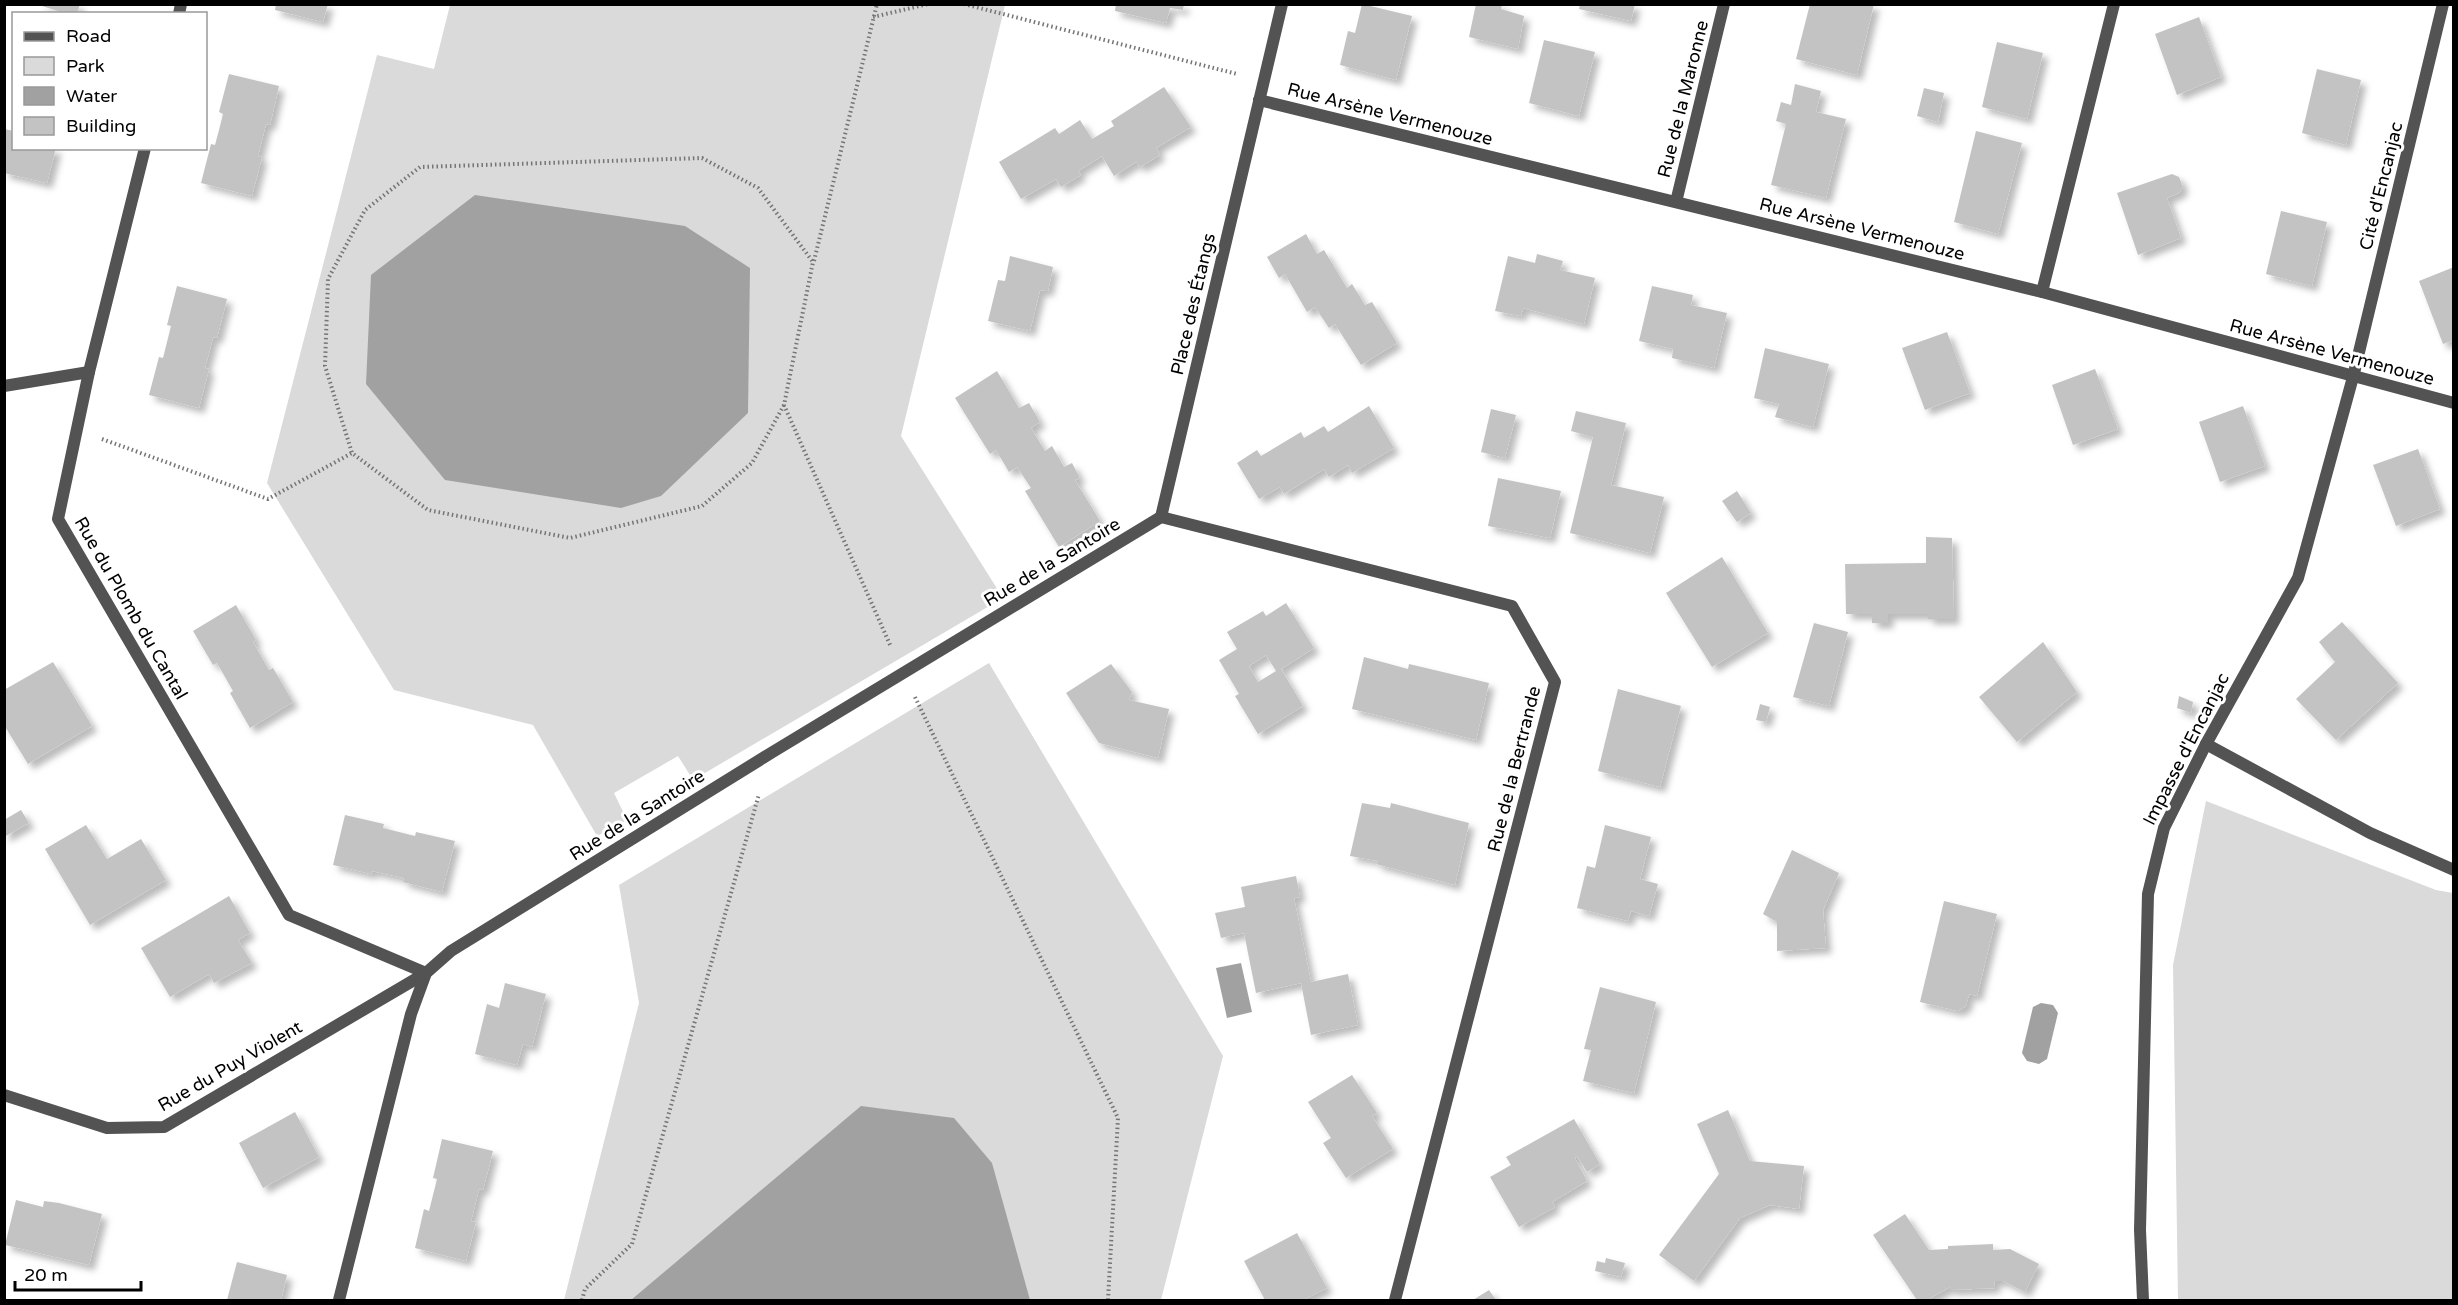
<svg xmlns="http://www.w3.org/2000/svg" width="2458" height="1305" viewBox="0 0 2458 1305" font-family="'Varela Round',sans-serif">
  <defs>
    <filter id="shadow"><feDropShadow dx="5.5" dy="5.5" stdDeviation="3" flood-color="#0004"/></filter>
  </defs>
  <rect width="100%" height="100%" fill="#fff"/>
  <g fill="#dadada">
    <path d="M450,5H1005L901,436L1003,598L693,780L678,756L614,793L627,820L597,836L533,725L394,690L267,483L377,55L434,69Z"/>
    <path d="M989,663L1223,1056L1161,1300H564L639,1003L619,885Z"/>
    <path d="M2206,801L2436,890L2453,893V1300H2178L2173,965Z"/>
  </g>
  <g fill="#a1a1a1">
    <path d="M475,195L685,226L750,268L748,413L661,496L621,508L445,480L366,384L371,275Z"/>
    <path d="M1241,963L1252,1012L1227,1018L1216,968Z"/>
    <path d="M2041,1003L2053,1005L2058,1013L2047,1059L2039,1064L2027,1061L2022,1053L2033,1007Z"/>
    <path d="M861,1106L954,1118L992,1163L1030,1300H631Z"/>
  </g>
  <g fill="#c3c3c3" fill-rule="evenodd" filter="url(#shadow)">
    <path d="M36,4H80L77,14H67Z"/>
    <path d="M276,4H328L323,22L275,10Z"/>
    <path d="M1116,4H1184L1183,10L1170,8L1166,23L1115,11Z"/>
    <path d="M1362,4L1412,16L1396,80L1340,65L1348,31L1355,33Z"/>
    <path d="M1476,4H1502L1501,9L1524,16L1518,49L1469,37Z"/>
    <path d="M1580,4H1635L1631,21L1579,9Z"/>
    <path d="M1810,4H1874L1857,75L1796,59Z"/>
    <path d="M2199,17L2221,77L2177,95L2155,34Z"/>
    <path d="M1544,40L1595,52L1579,116L1529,103Z"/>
    <path d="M1997,42L2043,53L2027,119L1982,107Z"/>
    <path d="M2317,69L2361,80L2346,145L2302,133Z"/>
    <path d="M229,74L279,86L270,125L266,124L258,156L262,157L252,196L201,183L211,144L215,145L219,130L223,114L219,112Z"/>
    <path d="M1795,84L1821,91L1816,112L1846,119L1826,198L1771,185L1786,124L1776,121L1781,102L1791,105Z"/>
    <path d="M1164,87L1191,127L1156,148L1160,155L1140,167L1136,162L1114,176L1102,156L1078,171L1081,175L1061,187L1056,179L1021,199L999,162L1055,128L1059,134L1080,120L1092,139L1114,126L1111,121Z"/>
    <path d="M1924,88L1944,93L1938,122L1917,116Z"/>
    <path d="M4,129L14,131V148H56L47,183L4,173Z"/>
    <path d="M1976,131L2022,143L1998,234L1954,222Z"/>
    <path d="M2172,174L2179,177L2183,187L2179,193L2167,198L2181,238L2138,255L2117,193Z"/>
    <path d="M2281,211L2327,222L2312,286L2266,274Z"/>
    <path d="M1306,234L1317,254L1324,250L1347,288L1352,284L1365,305L1372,302L1397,343L1361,365L1335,324L1329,328L1315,307L1307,312L1285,274L1279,278L1267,257Z"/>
    <path d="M1537,254L1563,261L1560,270L1595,278L1584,324L1523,308L1521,316L1495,311L1508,256L1535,263Z"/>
    <path d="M1010,256L1053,267L1048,291L1040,290L1030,331L988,321L998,280L1005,281Z"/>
    <path d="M2454,267V340L2443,344L2419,281Z"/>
    <path d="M177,286L227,299L217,338L213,337L209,353L205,368L209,369L199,408L149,395L159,357L163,358L171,326L167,325Z"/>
    <path d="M1652,286L1693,295L1691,305L1727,313L1714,368L1672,358L1673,349L1639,341Z"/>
    <path d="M1947,332L1970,393L1925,410L1902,348Z"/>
    <path d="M1765,348L1829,364L1813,427L1775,417L1779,404L1754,398Z"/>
    <path d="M2095,369L2118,429L2073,445L2052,385Z"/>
    <path d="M997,371L1019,408L1029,403L1040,422L1031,428L1045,451L1052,446L1064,467L1072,463L1080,478L1075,480L1100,521L1059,547L1025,491L1031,488L1017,467L1009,472L996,450L990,454L955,398Z"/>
    <path d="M1369,406L1394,448L1352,473L1348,465L1329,477L1324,469L1284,494L1280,487L1259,499L1237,463L1257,450L1261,456L1301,432L1304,438L1324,426L1328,432Z"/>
    <path d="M2243,406L2265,466L2220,482L2199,422Z"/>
    <path d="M1491,409L1516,415L1505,458L1481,452Z"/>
    <path d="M1576,411L1626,423L1611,485L1664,497L1650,553L1570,533L1593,437L1571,431Z"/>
    <path d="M2418,449L2440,509L2396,526L2373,465Z"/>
    <path d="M1498,478L1561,491L1550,538L1488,526Z"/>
    <path d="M1737,491L1751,513L1737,522L1722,501Z"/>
    <path d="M1926,537L1952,538L1954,619H1928V614H1888V623H1872V614H1846L1845,564L1926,563Z"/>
    <path d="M1722,557L1768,633L1712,667L1666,593Z"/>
    <path d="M1286,603L1314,648L1281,669L1303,706L1258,734L1235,696L1239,694L1219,660L1237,649L1227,632L1263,611L1266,616ZM1266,655L1276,671L1258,682L1249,666Z"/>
    <path d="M236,605L256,640L253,642L269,670L273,668L293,702L250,728L230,693L233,691L217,663L213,665L193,631Z"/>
    <path d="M2342,622L2398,683L2336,740L2296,699L2335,662L2319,642Z"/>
    <path d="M1814,623L1848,632L1829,706L1793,697Z"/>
    <path d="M2043,642L2077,692L2017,742L1979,697Z"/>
    <path d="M1364,657L1408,669L1409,664L1489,683L1476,740L1352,709Z"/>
    <path d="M53,662L92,726L28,764L4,725V690Z"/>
    <path d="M1111,664L1132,692L1129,700L1169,709L1158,758L1099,743L1066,693Z"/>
    <path d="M1618,689L1681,706L1660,787L1598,771Z"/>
    <path d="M2179,696L2193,702L2191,713L2177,708Z"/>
    <path d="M1760,704L1770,707L1766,722L1756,720Z"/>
    <path d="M1362,803L1390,808L1391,803L1469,823L1455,885L1376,864L1378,861L1350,856Z"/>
    <path d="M21,810L29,823L4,837V820Z"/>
    <path d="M345,815L384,824L383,828L415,836L416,832L455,841L442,892L403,882L404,878L372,871L371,874L333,865Z"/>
    <path d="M86,825L107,859L141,839L166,880L90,925L45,849Z"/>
    <path d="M1605,825L1651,837L1640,879L1658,884L1649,916L1631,911L1628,921L1577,908L1587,866L1595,868Z"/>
    <path d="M1792,850L1839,873L1823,910L1826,948L1777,951V922L1763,914Z"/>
    <path d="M1296,876L1300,897L1294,898L1311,982L1348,974L1358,1025L1311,1035L1301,983L1256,993L1244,933L1221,938L1215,913L1245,907L1241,887Z"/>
    <path d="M229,896L250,933L238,940L252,963L214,983L209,974L170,997L141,948Z"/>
    <path d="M1944,901L1997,914L1977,996L1969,994L1966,1006L1958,1011L1920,1002Z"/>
    <path d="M505,983L546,994L532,1047L523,1044L517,1065L475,1054L487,1004L499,1008Z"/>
    <path d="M1600,987L1656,1002L1634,1093L1583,1081L1591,1050L1584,1049Z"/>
    <path d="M1352,1075L1377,1113L1372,1116L1393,1149L1346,1178L1323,1143L1331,1138L1308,1102Z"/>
    <path d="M1728,1110L1750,1161L1804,1166L1799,1209L1770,1205L1740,1218L1694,1281L1659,1255L1719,1174L1697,1124Z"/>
    <path d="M295,1112L319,1157L263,1188L239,1143Z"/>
    <path d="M1574,1119L1600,1164L1587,1172L1577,1156L1575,1158L1587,1181L1552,1202L1555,1207L1519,1227L1490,1177L1511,1165L1506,1157Z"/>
    <path d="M442,1139L493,1151L483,1190L479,1189L471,1221L476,1222L466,1261L415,1248L424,1209L429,1211L437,1179L433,1178Z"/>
    <path d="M16,1200L43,1207L44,1201L59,1203L102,1214L89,1265L5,1245Z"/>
    <path d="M1905,1214L1929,1250L1948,1249V1246L1993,1244V1250L2010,1249L2039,1264L2025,1292L2003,1281H1994L1995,1288L1950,1290V1287L1927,1300H1917L1873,1235Z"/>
    <path d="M1297,1233L1327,1288L1303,1300H1265L1244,1261Z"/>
    <path d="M1606,1258L1625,1263L1621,1277L1595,1271L1597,1261L1605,1263Z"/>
    <path d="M237,1262L287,1275L281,1300H227Z"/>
    <path d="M1489,1290L1496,1300H1473Z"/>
  </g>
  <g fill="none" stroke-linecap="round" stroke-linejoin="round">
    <g stroke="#757575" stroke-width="4" stroke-dasharray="1.5 3" stroke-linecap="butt">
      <path d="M964,4L1237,74"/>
      <path d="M873,17L928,4"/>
      <path d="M814,261L877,4"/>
      <path d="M784,405L752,463L702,506L570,538L428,510L352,453L325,366L328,279L365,210L420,167L702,158L758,188L813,262L784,405L891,647"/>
      <path d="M102,439L268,499L352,453"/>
      <path d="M915,697L1118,1118L1108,1300"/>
      <path d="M582,1300L585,1289L632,1244L759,794"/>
    </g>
    <path stroke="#535353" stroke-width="12" d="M2206,744L2370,833L2454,870"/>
    <g stroke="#535353" stroke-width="12">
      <path d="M179,14L181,4"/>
      <path d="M1259,100L2042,292L2454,403"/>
      <path d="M145,148L89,372L58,519L289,915L426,973"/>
      <path d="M1676,202L1724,4"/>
      <path d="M2042,292L2114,4"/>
      <path d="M4,386L89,372"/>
      <path d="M1161,517L1512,606L1555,682L1395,1300"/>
      <path d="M1161,517L1282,4"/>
      <path d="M4,1095L107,1128L164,1127L426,973"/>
      <path d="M339,1300L411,1014L426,973L451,951L771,753L1161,517"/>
      <path d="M2143,1300L2140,1230L2148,894L2164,828L2206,744L2298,578L2353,377L2443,4"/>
    </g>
  </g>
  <g text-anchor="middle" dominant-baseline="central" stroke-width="6" stroke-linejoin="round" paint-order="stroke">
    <g font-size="18" fill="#000" stroke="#fff">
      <text transform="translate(1683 99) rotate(-76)">Rue de la Maronne</text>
      <text transform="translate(1390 114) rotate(14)">Rue Arsène Vermenouze</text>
      <text transform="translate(2381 186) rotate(-76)">Cité d'Encanjac</text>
      <text transform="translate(1862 229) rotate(14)">Rue Arsène Vermenouze</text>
      <text transform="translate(1193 304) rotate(-77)">Place des Étangs</text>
      <text transform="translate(2332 352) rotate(15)">Rue Arsène Vermenouze</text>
      <text transform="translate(1052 562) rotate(-31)">Rue de la Santoire</text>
      <text transform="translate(131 608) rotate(60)">Rue du Plomb du Cantal</text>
      <text transform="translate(2186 749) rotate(-63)">Impasse d'Encanjac</text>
      <text transform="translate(1514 769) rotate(-76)">Rue de la Bertrande</text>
      <text transform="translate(637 815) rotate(-32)">Rue de la Santoire</text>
      <text transform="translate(230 1066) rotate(-30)">Rue du Puy Violent</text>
    </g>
  </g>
  <rect width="2458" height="1305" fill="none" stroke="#000000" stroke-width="12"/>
  <rect x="12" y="12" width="195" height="138" fill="#ffffff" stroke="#999999" stroke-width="1.5"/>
  <rect x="24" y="32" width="30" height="9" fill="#535353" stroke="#999999" stroke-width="1.5"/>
  <text x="66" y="42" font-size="18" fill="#000000">Road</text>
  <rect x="24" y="57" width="30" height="18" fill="#dadada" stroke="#999999" stroke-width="1.5"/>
  <text x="66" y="72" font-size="18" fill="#000000">Park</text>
  <rect x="24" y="87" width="30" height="18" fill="#a1a1a1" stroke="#999999" stroke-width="1.5"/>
  <text x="66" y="102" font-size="18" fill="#000000">Water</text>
  <rect x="24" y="117" width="30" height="18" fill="#c3c3c3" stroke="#999999" stroke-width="1.5"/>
  <text x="66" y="132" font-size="18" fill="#000000">Building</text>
  <path d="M15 1281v9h126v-9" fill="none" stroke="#000000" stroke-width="3"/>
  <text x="24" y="1281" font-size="18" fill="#000000" stroke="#ffffff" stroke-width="4.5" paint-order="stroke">20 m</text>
</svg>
